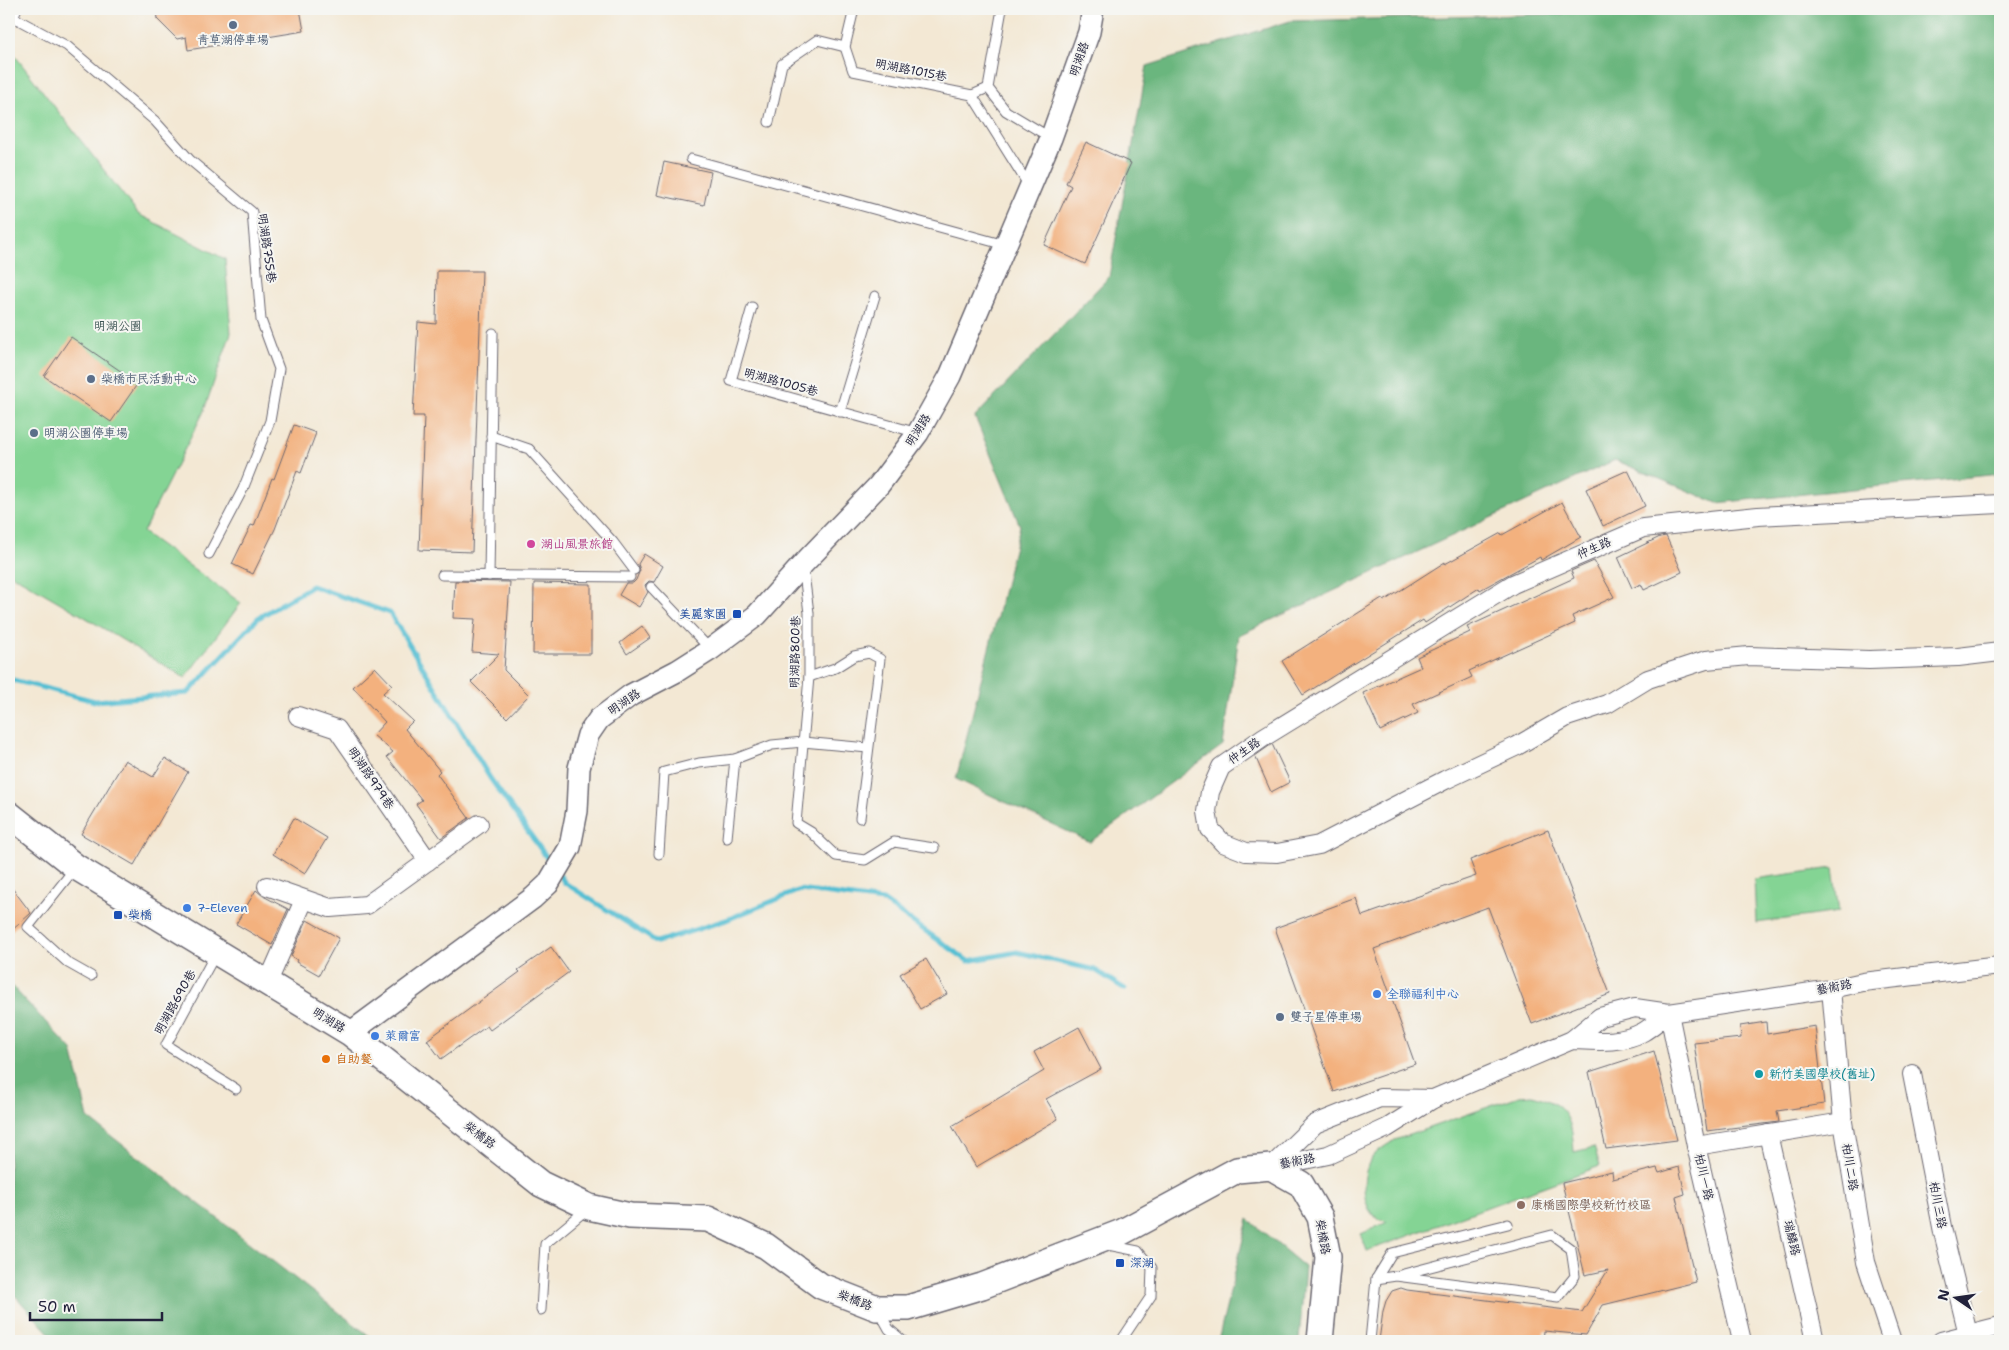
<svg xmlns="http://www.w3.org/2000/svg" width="2009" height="1350" viewBox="0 0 2009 1350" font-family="'Shantell Sans','LXGW WenKai TC',sans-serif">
  <rect width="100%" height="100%" fill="#f6f6f2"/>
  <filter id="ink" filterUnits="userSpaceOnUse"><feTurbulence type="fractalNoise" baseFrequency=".02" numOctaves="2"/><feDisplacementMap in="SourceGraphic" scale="10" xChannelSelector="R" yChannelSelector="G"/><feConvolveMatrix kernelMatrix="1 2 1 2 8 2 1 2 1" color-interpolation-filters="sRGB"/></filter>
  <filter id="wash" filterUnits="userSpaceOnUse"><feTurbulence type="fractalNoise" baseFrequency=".0096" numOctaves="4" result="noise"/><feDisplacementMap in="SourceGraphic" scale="20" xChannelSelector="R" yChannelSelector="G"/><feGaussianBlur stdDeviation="1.12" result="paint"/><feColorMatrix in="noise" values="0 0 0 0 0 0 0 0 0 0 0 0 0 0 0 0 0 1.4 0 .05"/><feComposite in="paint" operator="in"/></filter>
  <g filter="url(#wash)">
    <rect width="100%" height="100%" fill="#f3e8d4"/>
    <g fill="#84d494" stroke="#537b68">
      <path d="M9,48L138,214L225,259L231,333L203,413L143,532L241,603L185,678L83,616L9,573Z"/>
      <path d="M1833,868L1839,912L1756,923L1754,879Z"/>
      <path d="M1532,1095C1567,1104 1572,1119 1574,1152L1594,1147L1600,1166L1367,1251L1361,1234L1387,1222C1383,1220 1376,1218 1373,1215C1361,1201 1362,1174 1371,1159C1377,1150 1387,1145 1395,1140L1519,1096Z"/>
    </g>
    <g fill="#6bb67e" stroke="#466c5c">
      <path d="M1564,9H2000V474L1717,503L1615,460L1239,635L1223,745L1090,842L956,779L1020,526L975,417L1109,277L1147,66L1290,21L1563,14Z"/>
      <path d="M9,983L72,1050L88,1118L376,1341H56L9,1289Z"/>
      <path d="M1248,1219L1305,1267L1299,1341H1218Z"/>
    </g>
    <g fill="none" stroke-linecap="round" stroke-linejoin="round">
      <g stroke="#56bfd3" stroke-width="5">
        <path d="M9,679L95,701L188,693L258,618L312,586L390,613L490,778L552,865"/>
        <path d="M560,876L565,883L657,942L726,920L800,890L883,901L968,961L1017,952L1095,970L1125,989"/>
      </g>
    </g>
    <g id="blocks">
      <g fill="#f3b17e">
        <path d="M156,9H300L304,31L188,50L186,37L177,39L157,19Z"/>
        <path d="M1086,142L1131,163L1085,264L1044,245L1071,186L1066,183Z"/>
        <path d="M664,162L711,172L704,205L657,195Z"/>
        <path d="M437,271H482L472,552L419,550L424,416H413L418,322L436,324Z"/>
        <path d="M71,337L138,383L111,422L44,376Z"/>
        <path d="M294,425L316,433L301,473L297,471L275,529L253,574L232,564L251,525L254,526L272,478L274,479Z"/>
        <path d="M1628,470L1645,506L1603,526L1586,489Z"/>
        <path d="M1562,502L1581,537L1541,560L1540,557L1480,590L1479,588L1425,623L1423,620L1303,695L1282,661L1382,598L1384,601L1445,562V564L1501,533L1502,535Z"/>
        <path d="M1666,536L1682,572L1644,590L1641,584L1632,588L1618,557L1660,537Z"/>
        <path d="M644,554L663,566L654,582L649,581L645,585L648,592L639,607L619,595L626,583H633L636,580L640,570L638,564Z"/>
        <path d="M1594,561L1614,597L1572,616L1575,623L1469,671L1472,677L1413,704L1418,713L1380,731L1363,693L1421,667L1417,657L1470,632L1467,627L1574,578L1571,571Z"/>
        <path d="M455,581L510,582L504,670L529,695L507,718L471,682L499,654L472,652L475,619L453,618Z"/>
        <path d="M534,583L591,584V654H533Z"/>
        <path d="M642,626L650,638L627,654L620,643Z"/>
        <path d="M375,667L392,685L383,693L413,721L405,729L440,771L437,774L469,818L441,838L416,804L422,800L387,757L393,752L373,735L385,722L353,687Z"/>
        <path d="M1272,744L1290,782L1271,792L1255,756Z"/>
        <path d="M165,758L188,772L134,865L81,834L125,760L153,777Z"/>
        <path d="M294,818L327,838L305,874L273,854Z"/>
        <path d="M1548,830L1610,994L1532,1024L1488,907L1374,949L1415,1064L1334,1092L1275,928L1356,898L1362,916L1476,876L1470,860Z"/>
        <path d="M9,884L31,913L9,933Z"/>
        <path d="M256,890L263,896L288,909L272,945L236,924Z"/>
        <path d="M307,920L339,938L319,975L296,962L297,960L291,956Z"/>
        <path d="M551,947L569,972L490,1030L487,1026L441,1059L427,1040L520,972L518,970Z"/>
        <path d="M926,959L947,994L920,1009L900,974Z"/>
        <path d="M1766,1022L1767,1034L1815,1026L1824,1104L1777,1111L1779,1122L1707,1131L1694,1043L1741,1038L1740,1026Z"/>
        <path d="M1079,1027L1101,1069L1046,1099L1058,1119L976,1167L952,1126L1044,1071L1034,1052Z"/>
        <path d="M1654,1051L1677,1140L1606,1149L1589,1072Z"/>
        <path d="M1679,1167L1685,1194L1676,1197L1696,1282L1603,1305L1586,1335L1544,1331L1543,1341H1379L1383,1311L1386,1301L1392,1291L1401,1288L1407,1290L1582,1312L1608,1270L1585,1275L1562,1183L1612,1171L1613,1179L1657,1168L1659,1173Z"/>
      </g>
    </g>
  </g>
  <g filter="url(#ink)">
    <use href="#blocks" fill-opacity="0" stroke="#6b6771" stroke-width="1"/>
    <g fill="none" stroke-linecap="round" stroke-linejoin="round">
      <g stroke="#6b6771" stroke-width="11">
        <g id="service">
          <path d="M854,9L845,47L853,71L972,95L988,88"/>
          <path d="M1002,9L988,88L1006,111L1051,138"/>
          <path d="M9,15L67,46L155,121L190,160L252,212L261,320L279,369L270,421L243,489L209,554"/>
          <path d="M972,95L1029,186"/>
          <path d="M769,122L782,64L817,40L845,47"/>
          <path d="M691,159L1005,245"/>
          <path d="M752,307L731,381L918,433"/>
          <path d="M840,412L875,296"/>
          <path d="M491,436L529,449L613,542L634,570"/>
          <path d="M803,566L809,613V677L796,823L811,832L836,856L865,860L894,842L934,848"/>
          <path d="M442,575L630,577"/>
          <path d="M489,576L493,333"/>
          <path d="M651,587L710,649"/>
          <path d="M809,677L835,668L854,656L869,653L880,659L860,818"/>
          <path d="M727,838L735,759"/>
          <path d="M659,854L664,772L699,763L735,759L772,745L803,742L868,748"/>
          <path d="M75,868L28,927L68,963L91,976"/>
          <path d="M216,953L166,1045L236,1089"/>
          <path d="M1108,1245L1138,1251L1152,1268L1151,1296L1121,1341"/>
          <path d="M1376,1279L1392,1253L1508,1224"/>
          <path d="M541,1310L545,1244L586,1210"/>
          <path d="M879,1311L889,1329L903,1341"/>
          <path d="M1370,1341L1376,1279L1396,1276L1552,1235L1571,1249L1575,1276L1558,1297L1396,1276"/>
        </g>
      </g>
      <g stroke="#6b6771" stroke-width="20">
        <g id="minor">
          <path d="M9,13L12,9"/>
          <path d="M2000,504L1758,516L1643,528L1513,584L1264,737L1221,767L1210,792L1207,811L1210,829L1223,843L1246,852L1277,853L1319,845L1445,780L1517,746L1567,717L1607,704L1648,679L1706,660L1749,656L1869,660L1958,657L2000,652"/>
          <path d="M298,716L337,729L428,861"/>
          <path d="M267,886L330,908L367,905L479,824"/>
          <path d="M268,982L304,900"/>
          <path d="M1831,989L1843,1122L1866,1262L1892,1341"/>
          <path d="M1669,1013L1696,1146L1742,1341"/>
          <path d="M1572,1040C1595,1041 1621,1044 1643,1032C1652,1027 1660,1019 1669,1013"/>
          <path d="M1912,1074L1943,1232L1968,1334"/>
          <path d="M1768,1134L1815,1341"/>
          <path d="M1696,1146L1843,1122"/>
          <path d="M1271,1167L1328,1155L1387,1128L1433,1099L1572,1040L1600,1017L1635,1008L1669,1013L1831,989L1863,982L2000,966"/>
          <path d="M1271,1167L1315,1124L1380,1098L1433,1099"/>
          <path d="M1941,1341L2000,1326"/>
        </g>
      </g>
      <g stroke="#6b6771" stroke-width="24">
        <path id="tertiary" d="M350,1033L533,898L548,884L570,847L577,811L579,768L588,735L599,719L631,695L677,671L710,650L757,615L803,564L879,485L918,433L950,376L1051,138L1089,32L1093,9"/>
      </g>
      <g stroke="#6b6771" stroke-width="28">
        <path id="secondary" d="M9,814L76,867L350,1033L541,1184L589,1207L630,1216L708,1219L766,1246L821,1286L877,1308H908L982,1286L1122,1232L1237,1170L1271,1167L1301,1184L1320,1217L1328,1257L1320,1341"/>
      </g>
      <use href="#service" stroke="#fff" stroke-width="9"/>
      <use href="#minor" stroke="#fff" stroke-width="18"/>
      <use href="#tertiary" stroke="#fff" stroke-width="21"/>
      <use href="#secondary" stroke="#fff" stroke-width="25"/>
    </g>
  </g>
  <g fill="#5c6f8a" stroke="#f6f6f2" stroke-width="2">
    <circle cx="233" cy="25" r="5"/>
    <circle cx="91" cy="379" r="5"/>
    <circle cx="34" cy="433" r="5"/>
    <circle cx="1280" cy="1017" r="5"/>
  </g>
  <circle fill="#d1479c" stroke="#f6f6f2" stroke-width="2" cx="531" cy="544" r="5"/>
  <g fill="#1a4fb4" stroke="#f6f6f2" stroke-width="2">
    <rect x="732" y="609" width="10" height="10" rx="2.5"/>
    <rect x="113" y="910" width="10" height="10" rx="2.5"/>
    <rect x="1115" y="1258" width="10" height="10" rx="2.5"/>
  </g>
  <g fill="#3f7fe0" stroke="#f6f6f2" stroke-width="2">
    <circle cx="187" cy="908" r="5"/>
    <circle cx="1377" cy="994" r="5"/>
    <circle cx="375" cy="1036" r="5"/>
  </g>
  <circle fill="#e8710a" stroke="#f6f6f2" stroke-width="2" cx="326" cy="1059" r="5"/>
  <circle fill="#0f9aa8" stroke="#f6f6f2" stroke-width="2" cx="1759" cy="1074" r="5"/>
  <circle fill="#8d6e63" stroke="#f6f6f2" stroke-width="2" cx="1521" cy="1205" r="5"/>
  <g text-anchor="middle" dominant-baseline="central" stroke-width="4" stroke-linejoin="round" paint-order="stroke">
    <g font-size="12" fill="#4e5e75" stroke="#f6f6f2" text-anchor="start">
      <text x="233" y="40" text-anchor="middle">青草湖停車場</text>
      <text x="101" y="379">柴橋市民活動中心</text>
      <text x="44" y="433">明湖公園停車場</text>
      <text x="1290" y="1017">雙子星停車場</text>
    </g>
    <g font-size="12" fill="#22223b" stroke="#f6f6f2">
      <text transform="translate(1079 59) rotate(-71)">明湖路</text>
      <text transform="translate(911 70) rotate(11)">明湖路1015巷</text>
      <text transform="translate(267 248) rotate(82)">明湖路755巷</text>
      <text transform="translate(781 382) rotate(15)">明湖路1005巷</text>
      <text transform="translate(918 430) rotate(-57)">明湖路</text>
      <text transform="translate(1594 548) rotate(-23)">仲生路</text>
      <text transform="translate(795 652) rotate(-89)">明湖路800巷</text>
      <text transform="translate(624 702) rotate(-34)">明湖路</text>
      <text transform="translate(1244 751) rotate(-35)">仲生路</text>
      <text transform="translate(371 778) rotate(56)">明湖路979巷</text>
      <text transform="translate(1834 987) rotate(-11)">藝術路</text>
      <text transform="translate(175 1002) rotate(-61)">明湖路690巷</text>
      <text transform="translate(329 1020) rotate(32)">明湖路</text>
      <text transform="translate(480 1135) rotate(38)">柴橋路</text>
      <text transform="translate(1297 1161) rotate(-11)">藝術路</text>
      <text transform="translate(1850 1167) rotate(81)">柏川二路</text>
      <text transform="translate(1704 1177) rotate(77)">柏川一路</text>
      <text transform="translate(1938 1205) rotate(79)">柏川三路</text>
      <text transform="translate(1323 1237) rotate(80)">柴橋路</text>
      <text transform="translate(1792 1238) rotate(77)">瑞麟路</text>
      <text transform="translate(855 1300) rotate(21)">柴橋路</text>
    </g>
    <g font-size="12" fill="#3f5756" stroke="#f6f6f2">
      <text x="118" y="326">明湖公園</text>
    </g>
    <g font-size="12" fill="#b23c85" stroke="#f6f6f2" text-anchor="start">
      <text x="541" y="544">湖山風景旅館</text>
    </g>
    <g font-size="12" fill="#164399" stroke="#f6f6f2" text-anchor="start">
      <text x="727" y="614" text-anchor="end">美麗家園</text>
      <text x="128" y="915">柴橋</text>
      <text x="1130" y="1263">深湖</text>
    </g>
    <g font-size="12" fill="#366cbe" stroke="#f6f6f2" text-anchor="start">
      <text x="197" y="908">7-Eleven</text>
      <text x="1387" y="994">全聯福利中心</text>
      <text x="385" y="1036">萊爾富</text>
    </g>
    <g font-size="12" fill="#c56008" stroke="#f6f6f2" text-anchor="start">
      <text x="336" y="1059">自助餐</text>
    </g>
    <g font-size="12" fill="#0d838f" stroke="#f6f6f2" text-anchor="start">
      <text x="1769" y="1074">新竹美國學校(舊址)</text>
    </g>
    <g font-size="12" fill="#785e54" stroke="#f6f6f2" text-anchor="start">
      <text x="1531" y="1205">康橋國際學校新竹校區</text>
    </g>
  </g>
  <rect width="2009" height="1350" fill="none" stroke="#f6f6f2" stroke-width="30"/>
  <g transform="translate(1956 1298) rotate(283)" stroke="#f6f6f2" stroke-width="4" paint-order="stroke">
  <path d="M0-4L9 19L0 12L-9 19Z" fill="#22223b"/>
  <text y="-8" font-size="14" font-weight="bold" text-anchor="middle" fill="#22223b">N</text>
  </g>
  <path d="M30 1312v8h132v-8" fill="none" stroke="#22223b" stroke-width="2.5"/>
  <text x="38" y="1312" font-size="15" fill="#22223b" stroke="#f6f6f2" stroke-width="4" paint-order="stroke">50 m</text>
</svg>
